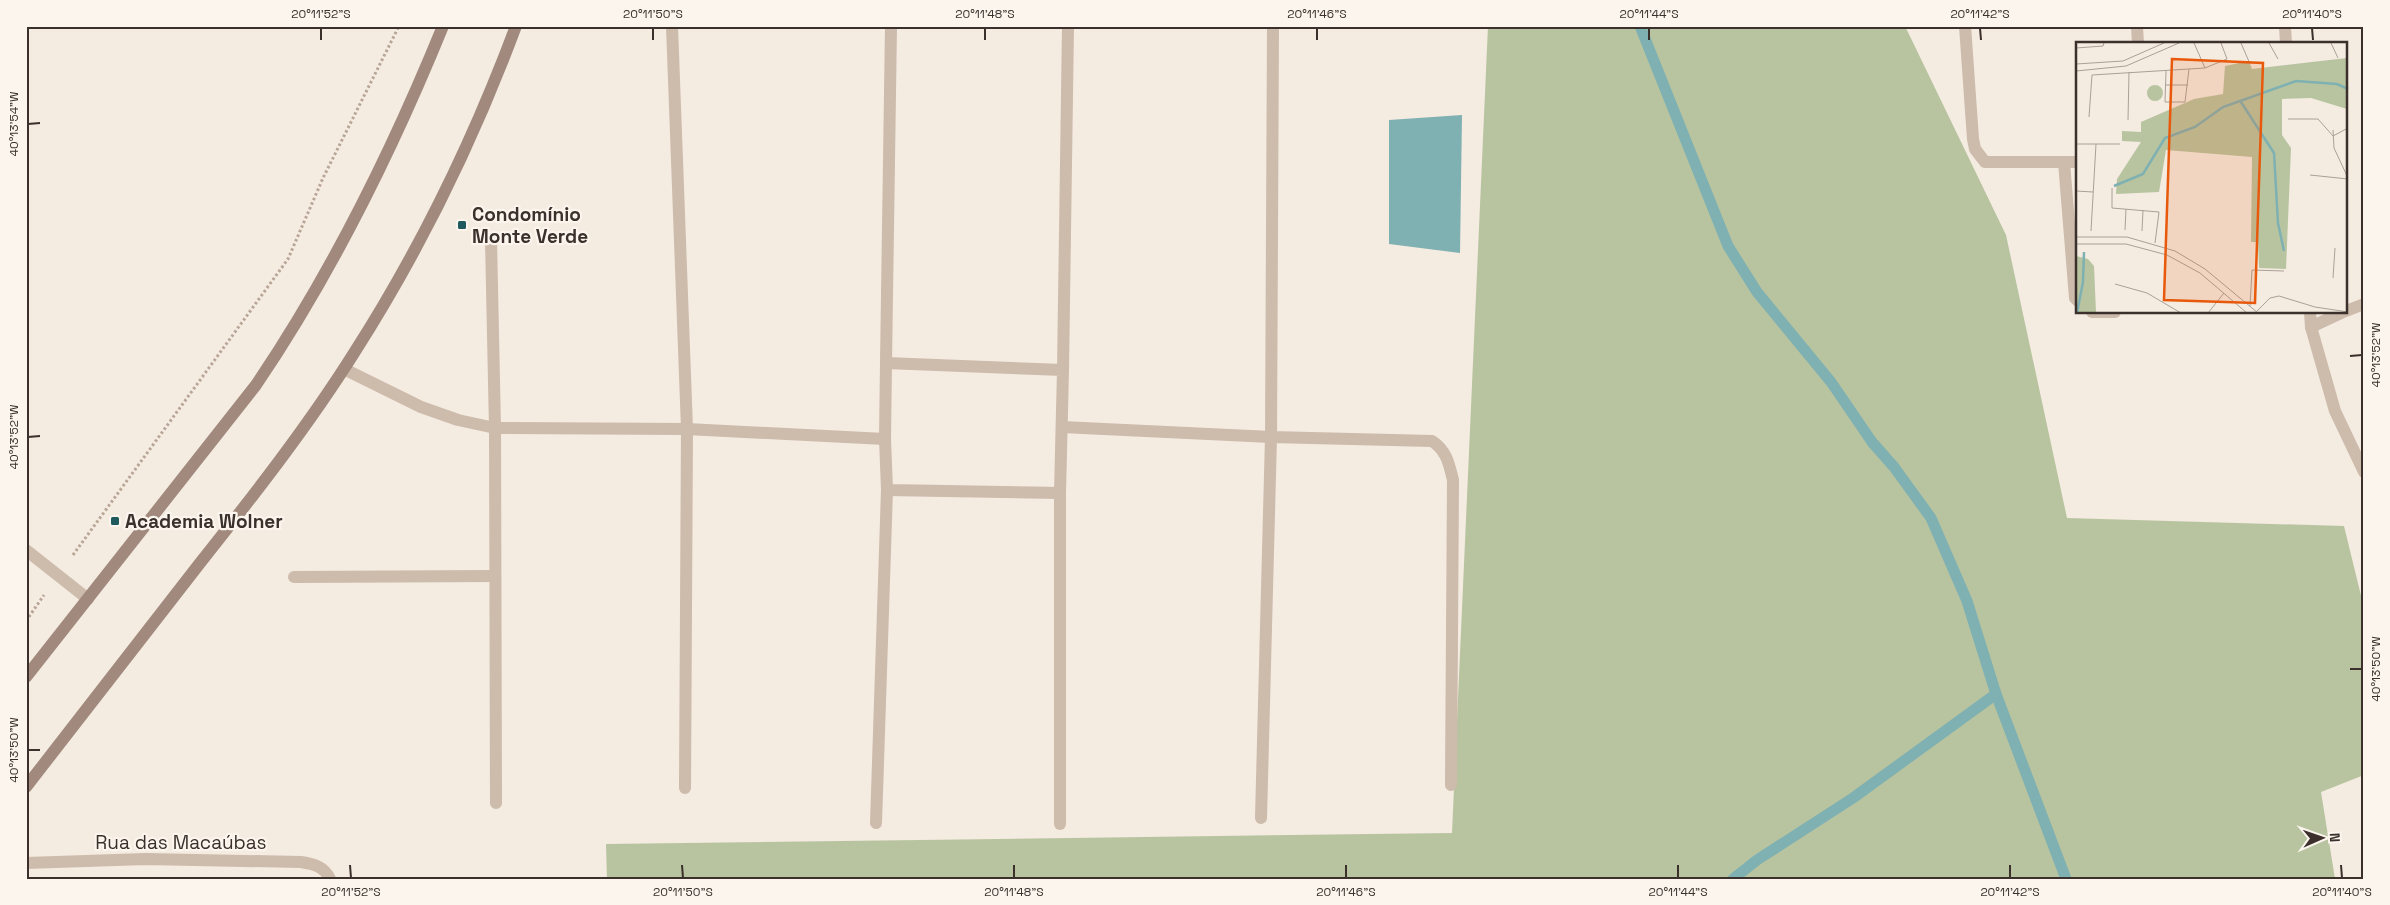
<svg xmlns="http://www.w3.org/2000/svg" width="2390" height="905" viewBox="0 0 2390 905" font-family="'Space Grotesk',sans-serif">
  <rect width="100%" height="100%" fill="#f4ebe1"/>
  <path fill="#b8c4a0" d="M1488,26H1905L2006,235L2067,518L2344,526L2364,608V775L2321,792L2335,879H607L606,844L1452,833Z"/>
  <path fill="#7fb0b2" d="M1462,115L1460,253L1389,244V120Z"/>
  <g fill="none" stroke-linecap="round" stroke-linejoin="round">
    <g stroke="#7fb0b2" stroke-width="11">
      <path d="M1640,26L1728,246L1757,292L1831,382L1872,442L1894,467L1931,518L1967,601L1996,694L2066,879"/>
      <path d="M1733,879L1757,860L1853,798L1996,694"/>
    </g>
    <g stroke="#b9a596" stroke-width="3" stroke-dasharray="2.5 2.5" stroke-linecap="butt">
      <path d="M73,555L288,259L323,178L399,26"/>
      <path d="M26,621L44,595"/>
    </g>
    <g stroke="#cdbbac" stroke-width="12">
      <path d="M672,26L687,429L685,788"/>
      <path d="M2064,162L2075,298L2078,301"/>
      <path d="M491,240L495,428L496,803"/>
      <path d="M2092,312H2115"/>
      <path d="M886,363L1063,370L1060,493L887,490L885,439Z"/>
      <path d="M886,363L891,26"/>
      <path d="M344,369L421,407L458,420L495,428L687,429L885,439"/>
      <path d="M1063,370L1068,26"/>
      <path d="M1062,427L1271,437L1432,441C1447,451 1449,464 1453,480L1451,785"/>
      <path d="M294,577L495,576"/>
      <path d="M1261,818L1271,437L1273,26"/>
      <path d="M876,823L887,490"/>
      <path d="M1060,824V493"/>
    </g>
    <g stroke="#cdbbac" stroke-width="12">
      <path d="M1965,26L1973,139L1975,149L1985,162H2078"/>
      <path d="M2137,26L2138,44"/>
      <path d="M2285,26L2286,44"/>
      <path d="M2346,311L2364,304"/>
      <path d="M2310,312L2311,327L2343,312"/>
      <path d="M2311,327L2335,411L2364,472"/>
      <path d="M26,550L88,599"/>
      <path d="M26,863L146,859L301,862C313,864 324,866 330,879"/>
    </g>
    <g stroke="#a18a7d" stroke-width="12">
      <path d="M26,677L256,385C332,273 392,151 443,26"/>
      <path d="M26,787C84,712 142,638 200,563C254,495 308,426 354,353C420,250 473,141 516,26"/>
    </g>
  </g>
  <path fill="none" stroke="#3b302b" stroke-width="2" d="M321,28V40M653,28V40M985,28V40M1317,28V40M1649,28V40M1980,28L1981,40M2312,28L2313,40M28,124L40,123M2350,356L2362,355M28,437L40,436M2350,669H2362M28,750H40M350,865L351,878M682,865L683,878M1014,865V878M1346,865V878M1678,865V878M2010,865V878M2341,865L2342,878"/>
  <g fill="#1f5a5e" stroke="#fbf5ee" stroke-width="2">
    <rect x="457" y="220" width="10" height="10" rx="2.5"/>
    <rect x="110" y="516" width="10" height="10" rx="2.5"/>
  </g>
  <g text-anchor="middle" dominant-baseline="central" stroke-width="4.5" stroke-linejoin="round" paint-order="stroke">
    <g font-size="19" font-weight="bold" fill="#3b302b" stroke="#fbf5ee" text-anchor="start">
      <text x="472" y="214">Condomínio<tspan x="472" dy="22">Monte Verde</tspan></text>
      <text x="125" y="521">Academia Wolner</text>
    </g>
    <g font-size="19" fill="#3b302b" stroke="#fbf5ee">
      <text x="181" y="842">Rua das Macaúbas</text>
    </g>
  </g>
  <g transform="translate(2076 42)">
    <rect width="271" height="271" fill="#f4ebe1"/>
    <path d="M271,16V67L235,56L206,57V93L215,106L210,227L183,226L182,200H175L176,115L90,108L83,150L40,152L41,137L65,100L46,99V89L65,90V80L118,57L147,52L149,24L173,19L176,27ZM71 51a8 8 0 1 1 16 0a8 8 0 1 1-16 0ZM0,214L12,217L18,224L20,271H0Z" fill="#b8c4a0"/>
    <path fill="none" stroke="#7fb0b2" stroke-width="2.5" d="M165,60L198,111L202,181L208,209M38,144L67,132L89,96L119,85L147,65L220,39L261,42L272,47M1,271L7,240L8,210"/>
    <path fill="none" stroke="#aaa098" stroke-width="1" d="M165,1L174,22M193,1L202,17M255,1L262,16M0,6L27,4L28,1M0,22L47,19L88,1M129,26L151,17L145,1M0,29L50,24L103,1M90,29L89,60H109L113,27M90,43H112M13,75L16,33L129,26L118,1M212,77H242L257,94L272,86M52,78L53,30M257,88L258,106L272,136M0,102H44M234,133L272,137M36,146V166L83,170L79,201M0,149L17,150M49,188L50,167M15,189L20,102M66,189L67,168M0,195H51L99,209L129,227L182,271M0,202H50L91,213L124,231L171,271M257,236L259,206M39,242L71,251L105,271M174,264L176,228L208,229M181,269L194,256L203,254L239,265L272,270M132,271L148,251"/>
    <path fill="#e8590c" fill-opacity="0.15" stroke="#e8590c" stroke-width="2.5" d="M96,17L187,21L179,261L88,258Z"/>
    <rect width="271" height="271" fill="none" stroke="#3b302b" stroke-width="2.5"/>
  </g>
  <rect width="2390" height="905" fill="none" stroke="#fbf5ee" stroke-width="55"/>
  <g transform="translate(2322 838) rotate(88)" stroke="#fbf5ee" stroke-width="4" paint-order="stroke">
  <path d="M0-4L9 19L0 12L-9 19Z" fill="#3b302b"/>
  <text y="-8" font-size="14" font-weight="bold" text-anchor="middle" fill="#3b302b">N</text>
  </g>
  <rect x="28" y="28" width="2334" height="850" fill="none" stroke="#3b302b" stroke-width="2"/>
  <g font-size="12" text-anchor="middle" fill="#3b302b">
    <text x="321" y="18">20°11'52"S</text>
    <text x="653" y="18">20°11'50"S</text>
    <text x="985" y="18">20°11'48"S</text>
    <text x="1317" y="18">20°11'46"S</text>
    <text x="1649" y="18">20°11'44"S</text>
    <text x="1980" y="18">20°11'42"S</text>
    <text x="2312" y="18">20°11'40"S</text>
    <text transform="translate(14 124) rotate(-90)" y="4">40°13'54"W</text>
    <text transform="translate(2376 355) rotate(-90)" y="4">40°13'52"W</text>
    <text transform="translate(14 437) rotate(-90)" y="4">40°13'52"W</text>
    <text transform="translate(2376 669) rotate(-90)" y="4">40°13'50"W</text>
    <text transform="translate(14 750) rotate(-90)" y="4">40°13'50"W</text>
    <text x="351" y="896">20°11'52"S</text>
    <text x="683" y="896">20°11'50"S</text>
    <text x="1014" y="896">20°11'48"S</text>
    <text x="1346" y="896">20°11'46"S</text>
    <text x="1678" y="896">20°11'44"S</text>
    <text x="2010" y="896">20°11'42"S</text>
    <text x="2342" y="896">20°11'40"S</text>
  </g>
</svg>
